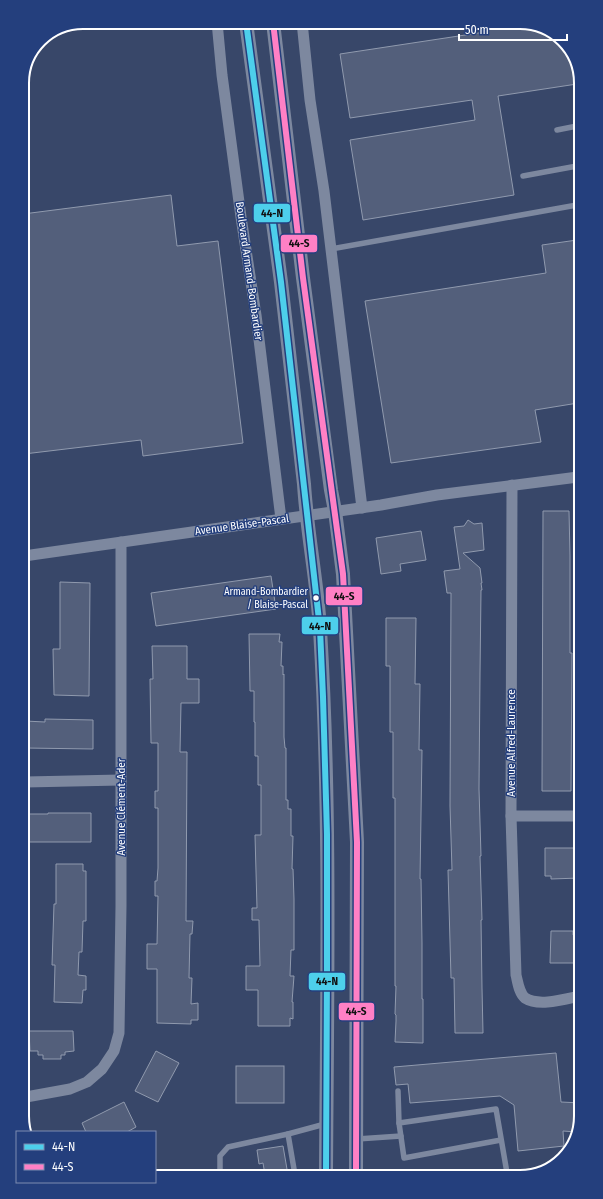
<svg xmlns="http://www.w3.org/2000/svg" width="603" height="1199" viewBox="0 0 603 1199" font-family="'Fira Sans Condensed',sans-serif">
  <rect width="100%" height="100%" fill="#384769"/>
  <g fill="#535f7b" stroke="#909aae">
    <path d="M483,22H524L557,35L576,60L577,84L498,96L514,195L363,220L350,140L475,120L472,100L350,118L340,54L485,32Z"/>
    <path d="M171,195L177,246L218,241L243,443L143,456L141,440L24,454L23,214Z"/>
    <path d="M577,240L578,403L535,410L541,442L391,463L365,301L546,273L542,245Z"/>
    <path d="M543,511H569L570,556V653H572L571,791H542Z"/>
    <path d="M468,520L474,524L482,523L484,550L463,553L480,568L482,583H481L482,590H481L480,674L479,789L481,856H480L482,920H481L482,988L483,1033H455L454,978H451L448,870H452L450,806L451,593H447L444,571L460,569L454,527L464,526Z"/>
    <path d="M421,531L426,560L400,564L401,571L381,574L376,538Z"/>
    <path d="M271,576L276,609L156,626L151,593Z"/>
    <path d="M60,582L90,583L89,696L54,695L53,649H60Z"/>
    <path d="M386,618H416L415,684H420L419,750H422L420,879H421L422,943V999H423V1043L395,1042L396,1021V1015L395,1014L396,986H395V798H393V732H390V666H386Z"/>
    <path d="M249,634H280L279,642H282L281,666H283V675L284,674V737L285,748H286V800H288V809H291V836H293L292,869H293L294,899V950H291L290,976H294L292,1002H293V1019L290,1018V1026H258V990H246V966H260L259,923V920H252V908H257L255,835H261V785H258V756H255V722H254V691H250Z"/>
    <path d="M152,646H187V679H199V703H181L180,752H187L186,921H193L192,934H190L189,978H192L191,1004L198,1003V1020H191V1024L157,1023V969H147V944H157L158,896H155V881H157L158,868V808H155V791H158V743H151L150,679H153Z"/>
    <path d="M45,719L93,720V749L25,748V721L45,722Z"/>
    <path d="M48,813H91V842H25V814H48Z"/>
    <path d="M545,848H580V878L551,879V876H545Z"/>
    <path d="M56,864H83V871H86V921H83L82,952H79L78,975L86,976V990H83L82,1003L54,1002L55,965H52L54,904H56Z"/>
    <path d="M551,931H573V935H580V963H550Z"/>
    <path d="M29,1031H73L74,1051L65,1052V1055H61V1059H43V1055H38V1051H30Z"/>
    <path d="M156,1051L179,1063L158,1102L135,1091Z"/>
    <path d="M556,1053L561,1102L581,1103V1116L576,1132L563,1131L564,1146L518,1151L514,1105L500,1096L410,1103L408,1084L396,1085L394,1067Z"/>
    <rect x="236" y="1066" width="48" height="37"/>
    <path d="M124,1102L136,1127L127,1132H86L82,1123Z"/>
    <path d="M283,1146L288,1175H265L263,1163L259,1164L257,1150Z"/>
  </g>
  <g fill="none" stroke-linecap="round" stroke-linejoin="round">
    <g stroke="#7d889f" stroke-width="5.5">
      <path d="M557,130L577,126"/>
      <path d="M523,176L577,166"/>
      <path d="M331,249L577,205"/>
      <path d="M398,1091L399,1123"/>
      <path d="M288,1134L295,1175"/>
      <path d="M357,1139L401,1136"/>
      <path d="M501,1140L404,1158L399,1123L496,1109L507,1173"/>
      <path d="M220,1176V1156L228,1147L288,1134L325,1124"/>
    </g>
    <g stroke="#7d889f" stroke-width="11">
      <path d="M217,22L222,75L241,217L256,315L281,519"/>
      <path d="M302,22L310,100L324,191L362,508"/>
      <path d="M512,485L511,816L516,975C518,983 519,993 525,998C539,1007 565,999 580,996"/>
      <path d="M24,556L381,505L437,495L578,477"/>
      <path d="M25,782L121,780"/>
      <path d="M511,816H580"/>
      <path d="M26,1097L70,1089L87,1082L102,1069L114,1051L119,1033L121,906V542"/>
    </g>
    <g stroke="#7d889f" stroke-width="14">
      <path d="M246,22L281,282L304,484C307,533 317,580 320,629C331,811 327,993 326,1174"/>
      <path d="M273,22L303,278L331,490L335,511L343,574L357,842L356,1174"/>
    </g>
    <g stroke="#243f7d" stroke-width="9">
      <path id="bus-1" d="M246,22L281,282L320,629L323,697L327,834V970L326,1174"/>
    </g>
    <g stroke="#243f7d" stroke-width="9">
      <path id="bus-2" d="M273,22L303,278L343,574L357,842L356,1174"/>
    </g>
    <use href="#bus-1" stroke="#4dcfeb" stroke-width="6"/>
    <use href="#bus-2" stroke="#ff80c5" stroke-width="6"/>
  </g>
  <circle fill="#fff" stroke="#243f7d" stroke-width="1.5" cx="316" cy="598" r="3.5"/>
  <g text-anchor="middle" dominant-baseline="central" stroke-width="3" stroke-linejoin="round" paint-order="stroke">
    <g font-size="10" fill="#fff" stroke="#243f7d" text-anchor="end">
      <text x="308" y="592">Armand-Bombardier<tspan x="308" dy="13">/ Blaise-Pascal</tspan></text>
    </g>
    <g font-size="11" fill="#fff" stroke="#243f7d">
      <text transform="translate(249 271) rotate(82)">Boulevard Armand-Bombardier</text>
      <text transform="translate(242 525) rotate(-8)">Avenue Blaise-Pascal</text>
      <text transform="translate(511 743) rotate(-90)">Avenue Alfred-Laurence</text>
      <text transform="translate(121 807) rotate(-90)">Avenue Clément-Ader</text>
    </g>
  </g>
  <path d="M0 0H603V1199H0ZM83 29H520A54 54 0 0 1 574 83V1116A54 54 0 0 1 520 1170H83A54 54 0 0 1 29 1116V83A54 54 0 0 1 83 29Z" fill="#243f7d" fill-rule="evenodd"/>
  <path fill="none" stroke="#fff" stroke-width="2" d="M83 29H520A54 54 0 0 1 574 83V1116A54 54 0 0 1 520 1170H83A54 54 0 0 1 29 1116V83A54 54 0 0 1 83 29Z"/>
  <g stroke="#243f7d" stroke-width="1.5">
    <rect x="253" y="203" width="38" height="20" rx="4" fill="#4dcfeb"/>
    <rect x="280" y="234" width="38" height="19" rx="4" fill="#ff80c5"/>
    <rect x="325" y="586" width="38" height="20" rx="4" fill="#ff80c5"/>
    <rect x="301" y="616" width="38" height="19" rx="4" fill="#4dcfeb"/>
    <rect x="308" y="972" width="38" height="19" rx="4" fill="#4dcfeb"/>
    <rect x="338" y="1002" width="37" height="19" rx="4" fill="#ff80c5"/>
  </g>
  <g font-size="11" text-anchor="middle" font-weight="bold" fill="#111">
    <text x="272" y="217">44-N</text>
    <text x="299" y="247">44-S</text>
    <text x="344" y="600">44-S</text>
    <text x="320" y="630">44-N</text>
    <text x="327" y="985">44-N</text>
    <text x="356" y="1015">44-S</text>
  </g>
  <rect x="16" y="1131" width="140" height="52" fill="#243f7d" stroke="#7c8cb1"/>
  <rect x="24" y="1144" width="20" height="6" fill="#4dcfeb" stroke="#7c8cb1"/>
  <text x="52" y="1151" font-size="12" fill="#ffffff">44-N</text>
  <rect x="24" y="1164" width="20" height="6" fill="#ff80c5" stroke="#7c8cb1"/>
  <text x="52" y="1171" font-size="12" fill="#ffffff">44-S</text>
  <path d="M459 34v6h108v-6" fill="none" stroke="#ffffff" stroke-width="2"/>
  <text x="465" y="34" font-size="12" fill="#ffffff" stroke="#243f7d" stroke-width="3" paint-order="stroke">50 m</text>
</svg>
